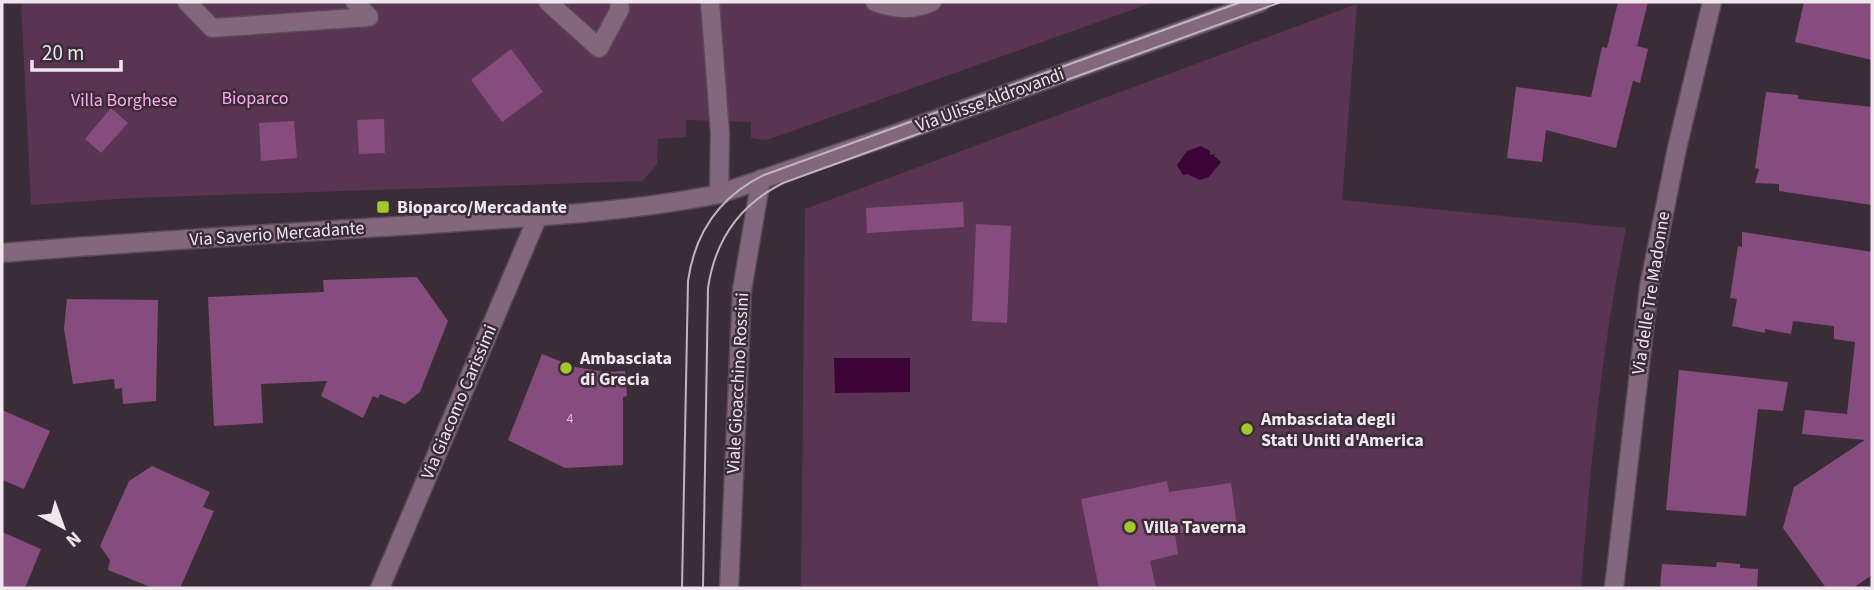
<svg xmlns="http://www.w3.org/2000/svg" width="1874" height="590" viewBox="0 0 1874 590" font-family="'Source Sans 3',sans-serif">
  <rect width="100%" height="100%" fill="#3b2d38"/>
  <g fill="#5a3453">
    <path d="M21,2H1154L767,140L751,138V122L686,120V137L658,139L657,164L643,181L131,198L31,205Z"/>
    <path d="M1357,4L1342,200L1626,228C1602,347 1590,467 1581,588H801L805,209Z"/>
  </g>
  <g fill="#3d0537">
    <path d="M1201,146L1210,151V155L1215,154L1214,156L1221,162L1209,177L1200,180L1187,174L1183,175L1177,165L1187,151Z"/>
    <path d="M834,358H910V392L835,393Z"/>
  </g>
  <g fill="#874c7e">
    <path d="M1618,2H1648L1637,46L1648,49L1640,83L1633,81L1616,148L1546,130L1542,162L1507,158L1516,87L1591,97L1602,47L1607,48Z"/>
    <path d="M1804,2H1872V60L1795,42Z"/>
    <path d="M511,49L543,92L502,122L471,80Z"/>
    <path d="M1766,92L1798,95V99L1872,107V205L1779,191V184L1755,183L1759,169L1755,168Z"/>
    <path d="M111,108L128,123L101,153L85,139Z"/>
    <path d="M384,119L385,153L359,154L357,120Z"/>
    <path d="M294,121L297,158L261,161L259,123Z"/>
    <path d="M963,202L964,227L867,233L866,208Z"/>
    <path d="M976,224L1011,226L1007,323L972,321Z"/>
    <path d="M1742,232L1872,252V575L1853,588H1826L1783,528L1794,487L1865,440L1802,434L1805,410L1847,414L1855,342L1834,339V326L1793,321L1791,334L1765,329V333L1732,326L1737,299L1730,298L1738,246L1742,247Z"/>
    <path d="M417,277L448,321L420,392L405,404L380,394L378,398L373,396L363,418L321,396L327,381L261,384L263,423L214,426L208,297L324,292L323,280Z"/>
    <path d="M67,299L158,300L156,401L123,404L122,388L115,389L114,379L73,384L64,329Z"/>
    <path d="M542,354L575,367L606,372L625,371L627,396L623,397V465L565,468L508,440Z"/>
    <path d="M1679,370L1788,382L1783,411L1758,409L1746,516L1666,510Z"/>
    <path d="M2,410L50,431L24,489L2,480Z"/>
    <path d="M152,466L210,492L203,507L214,511L180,588H153L108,570L110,560L100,546L129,481Z"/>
    <path d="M1167,481L1169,492L1231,483L1237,526L1175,534L1178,554L1150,561L1156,588H1099L1081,499Z"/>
    <path d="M2,532L41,549L25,588H2Z"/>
    <path d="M1717,562L1740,564V568L1758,569L1757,588H1660L1662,564L1716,567Z"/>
  </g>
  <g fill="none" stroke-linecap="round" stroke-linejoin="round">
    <g stroke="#584b55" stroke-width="21">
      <g id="minor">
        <path d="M187,2L212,28L369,17L355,2"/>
        <path d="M548,2L599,48L620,9L619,2"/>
        <path d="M710,2L720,133L719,194"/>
        <path d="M875,2C895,9 912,11 932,2"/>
        <path d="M2,253C144,241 287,233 430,224C526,217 624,213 719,194L901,132L1261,2"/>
        <path d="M380,588L538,216"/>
        <path d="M729,588L742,290L761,179"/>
        <path d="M1614,588L1649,287L1677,148L1712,2"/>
      </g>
    </g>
    <use href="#minor" stroke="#82677d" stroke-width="18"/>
    <g stroke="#c0b4bd" stroke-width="2">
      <path d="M682,588L688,281C695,232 719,197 764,175L1241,2"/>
      <path d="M703,588L708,288C715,240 739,205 783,183L1281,2"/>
    </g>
  </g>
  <g fill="#a2c928" stroke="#3b2d38" stroke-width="2.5">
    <rect x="376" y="200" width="14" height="14" rx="3.5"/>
    <circle cx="566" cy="368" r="7"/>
    <circle cx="1247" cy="429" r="7"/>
    <circle cx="1130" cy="527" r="7"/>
  </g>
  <g text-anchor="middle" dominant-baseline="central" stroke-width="5" stroke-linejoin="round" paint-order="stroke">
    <g font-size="14" fill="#d6c0d2">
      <text x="570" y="419">4</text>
    </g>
    <g font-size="18" fill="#fda7ee" stroke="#3b2d38">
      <text x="255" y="98">Bioparco</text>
      <text x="124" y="100">Villa Borghese</text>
    </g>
    <g font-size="18" fill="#f0e6ee" stroke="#3b2d38">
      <text transform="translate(990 100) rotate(-20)">Via Ulisse Aldrovandi</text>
      <text transform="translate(277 234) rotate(-4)">Via Saverio Mercadante</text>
      <text transform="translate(1651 293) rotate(-81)">Via delle Tre Madonne</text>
      <text transform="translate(738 383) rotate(-87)">Viale Gioacchino Rossini</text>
      <text transform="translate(459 402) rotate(-67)">Via Giacomo Carissimi</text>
    </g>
    <g font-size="18" font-weight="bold" fill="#f0e6ee" stroke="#3b2d38" text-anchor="start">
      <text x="397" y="207">Bioparco/Mercadante</text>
      <text x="580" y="358">Ambasciata<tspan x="580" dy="21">di Grecia</tspan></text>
      <text x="1261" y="419">Ambasciata degli<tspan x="1261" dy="21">Stati Uniti d'America</tspan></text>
      <text x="1144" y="527">Villa Taverna</text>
    </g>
  </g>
  <rect width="1874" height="590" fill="none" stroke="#f0e6ee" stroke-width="7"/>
  <g transform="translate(63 527) rotate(139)" stroke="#3b2d38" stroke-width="5" paint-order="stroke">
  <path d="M0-5L12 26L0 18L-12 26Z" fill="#f0e6ee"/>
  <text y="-10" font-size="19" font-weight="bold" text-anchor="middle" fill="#f0e6ee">N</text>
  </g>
  <path d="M32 60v10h89v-10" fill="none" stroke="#f0e6ee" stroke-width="3.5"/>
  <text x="42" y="60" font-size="21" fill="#f0e6ee" stroke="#3b2d38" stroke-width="5" paint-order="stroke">20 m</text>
</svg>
